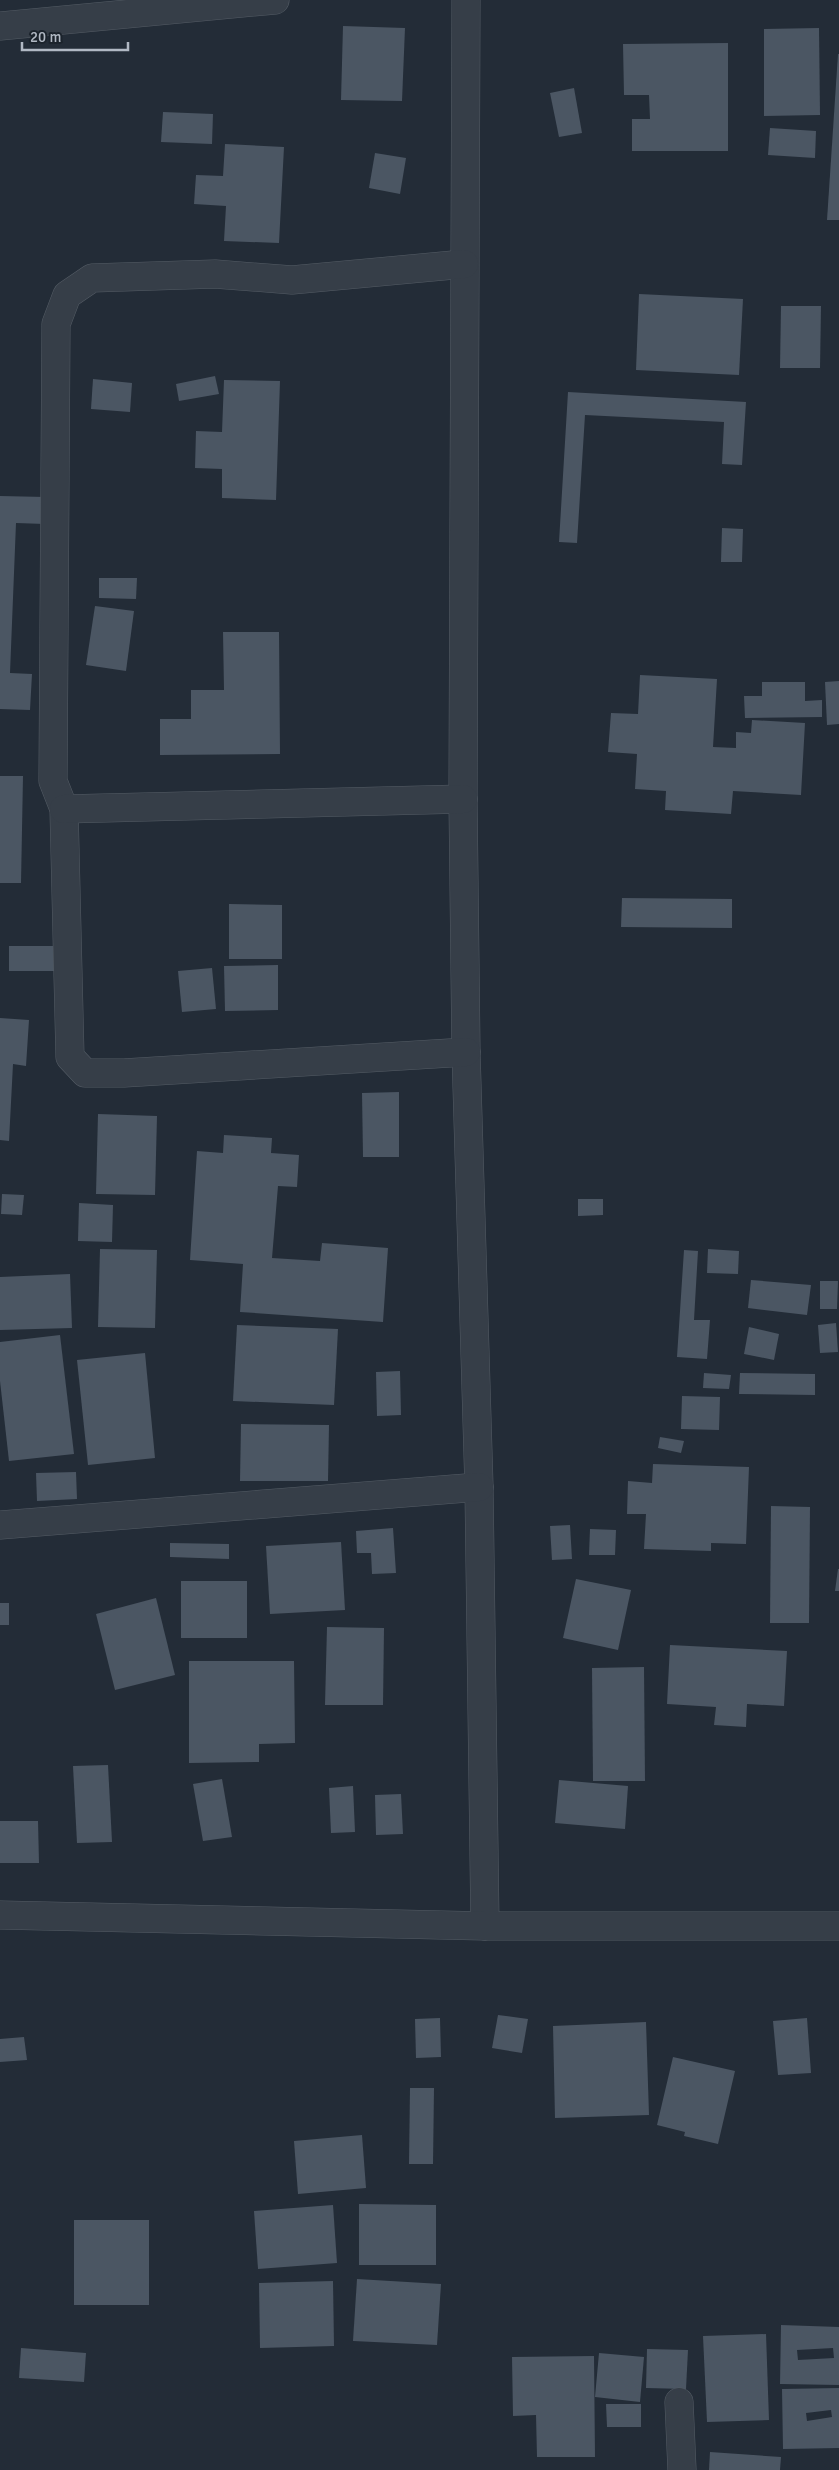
<svg xmlns="http://www.w3.org/2000/svg" width="839" height="2470" viewBox="0 0 839 2470" font-family="Signika,sans-serif">
  <rect width="100%" height="100%" fill="#232c37"/>
  <g fill="#4b5663" fill-rule="evenodd">
    <path d="M343,26L405,28L402,101L341,100Z"/>
    <path d="M819,28L820,115L764,116V29Z"/>
    <path d="M728,43V151H632V119H650L649,95H624L623,44Z"/>
    <path d="M838,54H839V220H827Z"/>
    <path d="M574,88L582,133L559,137L550,93Z"/>
    <path d="M163,112L213,114L212,144L161,142Z"/>
    <path d="M770,128L816,131L815,158L768,155Z"/>
    <path d="M225,144L284,147L279,243L224,241L226,206L194,204L196,175L223,176Z"/>
    <path d="M375,153L406,158L400,194L369,188Z"/>
    <path d="M639,294L743,299L739,375L636,370Z"/>
    <path d="M781,306H821L820,368H780Z"/>
    <path d="M215,376L219,394L179,401L176,384Z"/>
    <path d="M93,379L132,383L130,412L91,409Z"/>
    <path d="M224,380L280,381L276,500L222,498V469L195,468L196,431L222,432Z"/>
    <path d="M568,392L746,402L742,465L722,464L724,422L585,415L577,543L559,542Z"/>
    <path d="M0,496L46,497L45,524L16,523L10,673L32,674L30,710L0,709Z"/>
    <path d="M722,528L743,529L742,562H721Z"/>
    <path d="M99,578H137L136,599L99,598Z"/>
    <path d="M95,606L134,611L126,671L86,665Z"/>
    <path d="M223,632H279L280,754L160,755V719H191V690H224Z"/>
    <path d="M640,675L717,679L713,747L736,748V732L751,733L752,720L805,723L801,795L733,791L731,814L665,810L666,791L635,789L637,754L608,752L611,713L638,714Z"/>
    <path d="M839,681V724L827,725L825,682Z"/>
    <path d="M762,682H805V701L822,700V717L745,718L744,696H762Z"/>
    <path d="M0,776H23L21,883H0Z"/>
    <path d="M622,898L732,899V928L621,927Z"/>
    <path d="M229,904L282,905V959H229Z"/>
    <rect x="9" y="946" width="45" height="25"/>
    <path d="M278,965V1010L225,1011L224,966Z"/>
    <path d="M212,968L216,1009L182,1012L178,971Z"/>
    <path d="M0,1018L29,1020L26,1066L13,1064L9,1141L0,1140Z"/>
    <path d="M399,1092V1157H363L362,1093Z"/>
    <path d="M98,1114L157,1116L155,1195L96,1194Z"/>
    <path d="M224,1135L272,1138L271,1153L299,1155L297,1187L278,1186L272,1258L320,1261L322,1243L388,1248L383,1322L240,1312L243,1264L190,1260L197,1151L223,1153Z"/>
    <path d="M2,1194L24,1195L22,1215L1,1214Z"/>
    <path d="M578,1199H603V1215L578,1216Z"/>
    <path d="M79,1203L113,1205L112,1242L78,1241Z"/>
    <path d="M100,1249L157,1250L155,1328L98,1327Z"/>
    <path d="M708,1249L739,1251L738,1274L707,1273Z"/>
    <path d="M684,1250L698,1251L694,1320H710L707,1359L677,1357Z"/>
    <path d="M70,1274L72,1328L0,1330V1277Z"/>
    <path d="M751,1280L811,1285L807,1315L748,1308Z"/>
    <path d="M820,1281H838L837,1309H820Z"/>
    <path d="M836,1323L838,1352L820,1353L818,1325Z"/>
    <path d="M237,1325L338,1329L334,1405L233,1401Z"/>
    <path d="M749,1327L779,1334L774,1360L744,1354Z"/>
    <path d="M60,1335L74,1454L9,1461L0,1381V1342Z"/>
    <path d="M145,1353L155,1458L88,1465L77,1360Z"/>
    <path d="M400,1371L401,1415L377,1416L376,1372Z"/>
    <path d="M704,1373L731,1375L729,1389L703,1388Z"/>
    <path d="M740,1373L815,1374V1395L739,1394Z"/>
    <path d="M682,1396L720,1397L719,1430L681,1429Z"/>
    <path d="M241,1424L329,1425L328,1481H240Z"/>
    <path d="M660,1437L684,1441L681,1453L658,1448Z"/>
    <path d="M653,1464L749,1467L746,1544L711,1543V1551L644,1549L646,1514H627L628,1481L652,1483Z"/>
    <path d="M76,1472L77,1499L37,1501L36,1473Z"/>
    <path d="M771,1506L810,1507L809,1623H770Z"/>
    <path d="M570,1525L572,1559L552,1560L550,1526Z"/>
    <path d="M393,1528L396,1573L372,1574L371,1553H357L356,1531Z"/>
    <path d="M590,1529L616,1530L615,1555H589Z"/>
    <path d="M341,1542L345,1610L270,1614L266,1546Z"/>
    <path d="M170,1543L229,1544V1559L170,1557Z"/>
    <path d="M838,1569H839V1591H835Z"/>
    <path d="M576,1579L631,1590L618,1650L563,1638Z"/>
    <rect x="181" y="1581" width="66" height="57"/>
    <path d="M156,1598L175,1675L115,1690L96,1614Z"/>
    <rect x="0" y="1603" width="9" height="22"/>
    <path d="M327,1627L384,1628L383,1705H325Z"/>
    <path d="M670,1645L787,1651L784,1706L747,1704L746,1727L714,1725L716,1707L667,1704Z"/>
    <path d="M189,1661H294L295,1743L259,1744V1762L189,1763Z"/>
    <path d="M644,1667L645,1781H593L592,1668Z"/>
    <path d="M108,1765L112,1842L77,1843L73,1766Z"/>
    <path d="M222,1779L232,1837L203,1841L193,1784Z"/>
    <path d="M559,1780L628,1786L625,1829L555,1823Z"/>
    <path d="M353,1786L355,1832L331,1833L329,1788Z"/>
    <path d="M401,1794L403,1834L376,1835L375,1795Z"/>
    <path d="M0,1821H38L39,1863H0Z"/>
    <path d="M498,2015L528,2019L522,2053L492,2048Z"/>
    <path d="M440,2018L441,2057L416,2058L415,2019Z"/>
    <path d="M807,2018L811,2073L778,2075L773,2021Z"/>
    <path d="M646,2022L649,2115L555,2118L553,2026Z"/>
    <path d="M24,2037L27,2060L0,2062V2039Z"/>
    <path d="M673,2057L735,2071L718,2144L684,2136L685,2132L657,2125Z"/>
    <path d="M410,2088H434L433,2164H409Z"/>
    <path d="M362,2135L366,2188L298,2194L294,2141Z"/>
    <path d="M359,2204L436,2205V2265H359Z"/>
    <path d="M333,2205L337,2263L258,2269L254,2211Z"/>
    <rect x="74" y="2220" width="75" height="85"/>
    <path d="M357,2279L441,2284L437,2345L353,2341Z"/>
    <path d="M333,2281L334,2346L260,2348L259,2283Z"/>
    <path d="M781,2325L839,2327V2385L780,2384ZM833,2348L834,2358L798,2360L797,2350Z"/>
    <path d="M766,2334L769,2420L707,2422L703,2336Z"/>
    <path d="M21,2348L86,2353L84,2382L19,2378Z"/>
    <path d="M647,2349L688,2350L686,2389L646,2388Z"/>
    <path d="M599,2353L644,2357L640,2402L595,2397Z"/>
    <path d="M594,2356L595,2457H537L536,2415L513,2416L512,2357Z"/>
    <path d="M839,2388V2448L783,2449L782,2389ZM831,2410L832,2417L807,2421L806,2413Z"/>
    <path d="M606,2404H641V2427H607Z"/>
    <path d="M710,2452L781,2457L780,2470H709Z"/>
  </g>
  <g fill="none" stroke-linecap="round" stroke-linejoin="round">
    <g stroke="#545c65" stroke-width="29">
      <g id="minor">
        <path d="M466,0L463,799L466,1052L479,1487L485,1926"/>
        <path d="M0,26L275,0"/>
        <path d="M464,264L292,280L215,274L92,278L67,295L56,324L53,781L64,809L70,1057L85,1073H124L466,1052"/>
        <path d="M64,809L463,799"/>
        <path d="M0,1525L479,1487"/>
        <path d="M0,1915L485,1926H839"/>
        <path d="M679,2402L682,2470"/>
      </g>
    </g>
    <use href="#minor" stroke="#363e48" stroke-width="28"/>
  </g>
  <path d="M22 42v8h106v-8" fill="none" stroke="#b1b9c4" stroke-width="2.5"/>
  <text x="30" y="42" font-size="15" fill="#b1b9c4" stroke="#1b232c" stroke-width="4" paint-order="stroke">20 m</text>
</svg>
